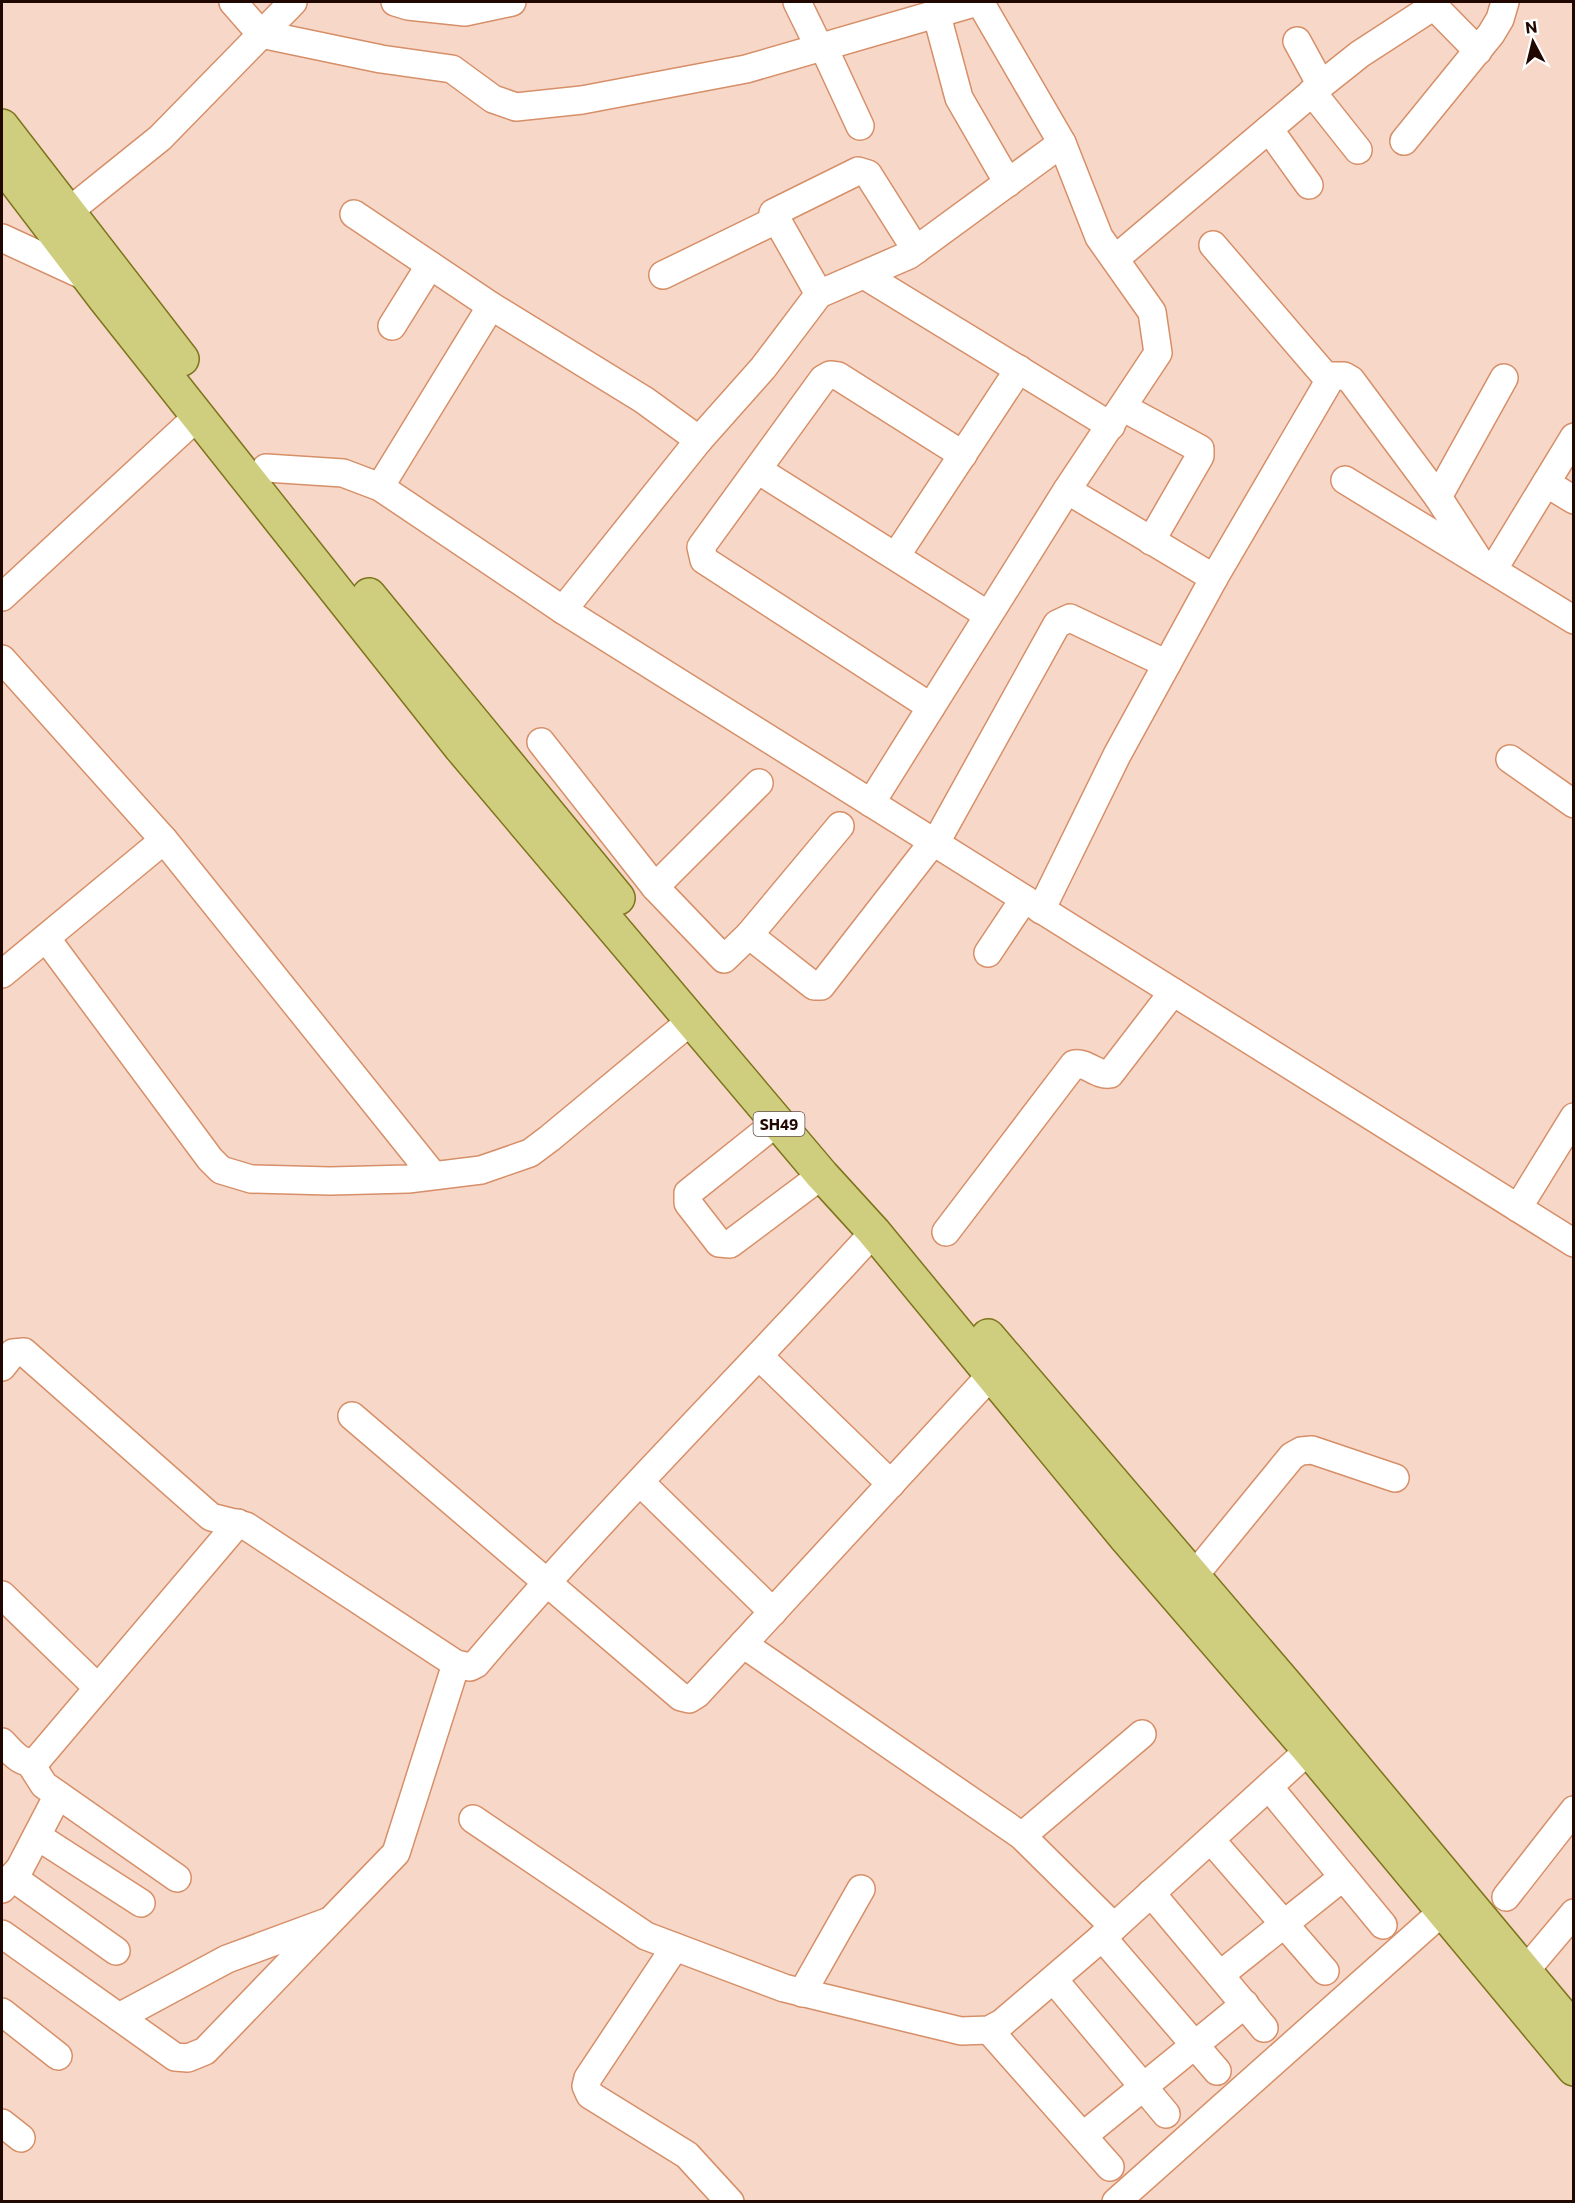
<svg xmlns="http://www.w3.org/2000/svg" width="1575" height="2203" viewBox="0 0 1575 2203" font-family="Commissioner,sans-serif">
  <rect width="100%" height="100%" fill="#f7d8c8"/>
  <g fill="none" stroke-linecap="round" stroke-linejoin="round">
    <g stroke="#d68f68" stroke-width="30">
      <g id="minor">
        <path d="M233,2L261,34L381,59L452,69L493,99L516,107L582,100L746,69L977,2"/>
        <path d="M395,2L408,6L465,12L512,2"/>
        <path d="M797,2L819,47"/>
        <path d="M1430,2L1478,51"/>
        <path d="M936,12L959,98L1008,183"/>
        <path d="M1297,41L1321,85"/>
        <path d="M823,46L860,126"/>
        <path d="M1312,92L1358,150"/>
        <path d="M1269,129L1309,185"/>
        <path d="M1404,141L1491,34L1500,19L1505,2"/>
        <path d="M68,212L160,138L293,2"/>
        <path d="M354,214L491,306L644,400L699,440"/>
        <path d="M2,238L89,278"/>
        <path d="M1213,245L1328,379"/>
        <path d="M1115,259L1321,85L1360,54L1434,6"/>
        <path d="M663,275L776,220"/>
        <path d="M864,275L1111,426"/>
        <path d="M819,294L773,213L858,171L868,174L916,250"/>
        <path d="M392,326L430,265"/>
        <path d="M1124,408L1200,449V456L1151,541"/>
        <path d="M266,468L343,473L380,487L563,610L1574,1243"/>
        <path d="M758,470L988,615"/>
        <path d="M1345,480L1574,620"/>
        <path d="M1546,483L1574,500"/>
        <path d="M380,487L491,306"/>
        <path d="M1067,490L1214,578"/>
        <path d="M1438,497L1504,378"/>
        <path d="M896,556L1019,369"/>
        <path d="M1493,570L1574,437"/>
        <path d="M2,597L199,415"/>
        <path d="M563,610L699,440L763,368L819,294L909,255L1062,143L980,2"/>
        <path d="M2,659L164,840L433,1175"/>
        <path d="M931,707L704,560L701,547L823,379L830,375L838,376L963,455"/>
        <path d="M541,742L655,887L724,959L749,935L840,826"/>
        <path d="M1510,759L1574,804"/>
        <path d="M871,803L1067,490L1158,353L1152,312L1099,237L1062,143"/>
        <path d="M935,844L1057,624L1070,618L1167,664"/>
        <path d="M655,887L759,783"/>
        <path d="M1041,910L1117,755L1214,578L1332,376H1344L1351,380L1438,497L1480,562"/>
        <path d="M749,935L814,986H821L933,842"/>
        <path d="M46,938L210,1159L221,1170L251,1179L330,1181L408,1179L481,1170L530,1153L550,1138L692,1020"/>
        <path d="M988,953L1024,899"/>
        <path d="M2,974L164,840"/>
        <path d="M777,1122L688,1193V1203L719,1243L730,1244L822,1175"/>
        <path d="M1518,1208L1574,1117"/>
        <path d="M946,1232L1074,1064C1087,1062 1097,1076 1110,1074L1173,992"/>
        <path d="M760,1357L891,1484"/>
        <path d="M2,1367L13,1353L24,1352L211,1517L246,1526L456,1664L470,1667L476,1664C602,1515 742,1377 874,1232"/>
        <path d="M352,1416L681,1697L689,1699L697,1694L991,1375"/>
        <path d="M640,1482L773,1612"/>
        <path d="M1193,1577L1292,1456L1301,1451L1312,1450L1395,1478"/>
        <path d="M2,1595L98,1688"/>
        <path d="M743,1644L1022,1836L1114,1927"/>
        <path d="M2,1742C12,1752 22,1767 37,1760L238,1523"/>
        <path d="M30,1763L44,1785L177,1878"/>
        <path d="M1269,1787L1383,1925"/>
        <path d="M473,1819L646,1936L784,1988L961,2031L989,2030L1002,2023L1114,1927L1309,1750"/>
        <path d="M37,1836L141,1903"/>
        <path d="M1022,1836L1142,1734"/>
        <path d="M1211,1840L1325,1971"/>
        <path d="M12,1877L116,1951"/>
        <path d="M2,1889L20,1868L58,1795"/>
        <path d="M1151,1893L1264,2028"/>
        <path d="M1506,1897L1574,1810"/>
        <path d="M2,1934L175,2057L188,2058L205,2051L396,1853L456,1664"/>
        <path d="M1102,1937L1217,2071"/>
        <path d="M675,1947L588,2078L586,2086L590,2095L687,2155L730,2202"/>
        <path d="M1525,1971L1574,1913"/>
        <path d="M1220,1975L1343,1877"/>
        <path d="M1054,1980L1166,2114"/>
        <path d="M802,1993L861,1889"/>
        <path d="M2,2012L58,2056"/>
        <path d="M119,2017L227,1959L327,1922"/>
        <path d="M989,2030L1110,2167"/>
        <path d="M2,2123L21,2138"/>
        <path d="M1083,2136L1245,2004"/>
        <path d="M1116,2202L1443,1911"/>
      </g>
    </g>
    <g stroke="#7d741b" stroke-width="36">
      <g id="major">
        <path d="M2,126L182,359"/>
        <path d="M2,164L105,299L461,748L822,1175L874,1232L1126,1538L1309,1750L1574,2069"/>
        <path d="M369,595L618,898"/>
        <path d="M988,1336L1289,1688L1574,2030"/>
      </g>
    </g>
    <use href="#minor" stroke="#fff" stroke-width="27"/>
    <use href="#major" stroke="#cfce7f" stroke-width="33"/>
  </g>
  <g text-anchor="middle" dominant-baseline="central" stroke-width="4.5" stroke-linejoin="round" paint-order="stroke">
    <rect fill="#fff" stroke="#63514c" stroke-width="1.5" x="753.5" y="1112" width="51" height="24" rx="4.5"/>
    <g font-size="15" font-weight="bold" fill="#200700">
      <text x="779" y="1124">SH49</text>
    </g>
  </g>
  <rect width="1575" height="2203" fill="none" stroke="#200700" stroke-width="6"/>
  <g transform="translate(1533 42) rotate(353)" stroke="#ffffff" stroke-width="4.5" paint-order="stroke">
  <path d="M0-4.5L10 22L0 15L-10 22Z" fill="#200700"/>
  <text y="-9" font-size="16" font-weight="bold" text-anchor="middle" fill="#200700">N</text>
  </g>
</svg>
